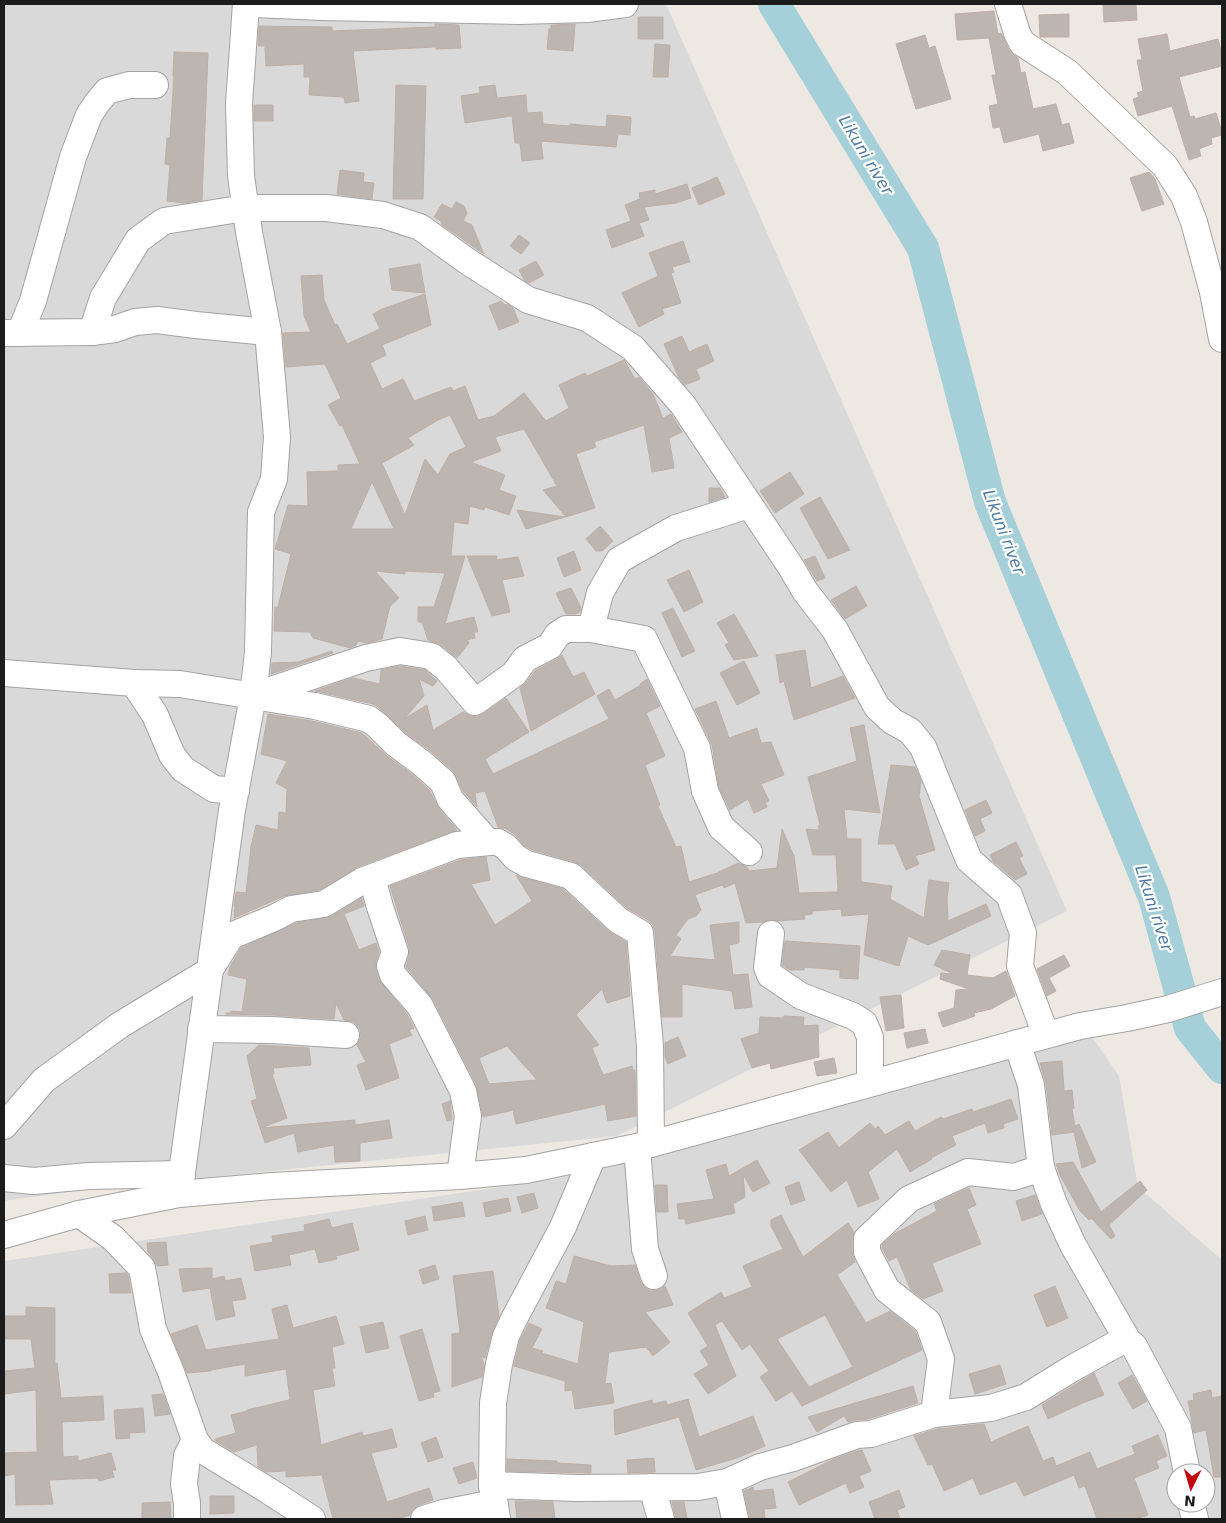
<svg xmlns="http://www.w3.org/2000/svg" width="1226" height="1523" viewBox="0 0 1226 1523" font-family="'DejaVu Sans',sans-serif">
  <rect width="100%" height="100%" fill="#ede9e2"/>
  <g fill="#dad9d9" fill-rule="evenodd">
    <path d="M4,4H666L1067,911L617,1136L75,1191L4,1201Z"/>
    <path d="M1088,1031L1119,1076L1138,1187L1222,1260V1519H4V1261L561,1178L833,1103ZM1176,1473H1206V1503H1176Z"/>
  </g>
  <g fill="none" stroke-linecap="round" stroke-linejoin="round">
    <path stroke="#a5cfd9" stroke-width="32" d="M774,4L923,248L990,502L1154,897L1190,1028L1222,1068"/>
  </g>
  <g fill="#bdb5af" stroke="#beafa6" fill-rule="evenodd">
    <path d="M1103,4H1136L1137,20L1104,22Z"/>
    <path d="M994,11L998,34L1001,33L1009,50L1018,58L1021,73L1025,72L1033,109L1056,104L1062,125L1069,123L1074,143L1043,151L1039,134L1004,143L1000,127L993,128L989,106L998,104L992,75H996L989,38L957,40L955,14Z"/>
    <path d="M1069,14V37H1040L1039,15Z"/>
    <rect x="638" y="17" width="25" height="22"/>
    <path d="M435,24L459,25L461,48L436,49V47L353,51L359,101L345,103L344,97L309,95L310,77H304V64L266,66L265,46H258L259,26L332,27V31L435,27Z"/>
    <path d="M575,24L573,51L547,49L549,29H551V25Z"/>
    <path d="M1167,34L1170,51L1218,39L1222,55V66L1179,77L1190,117L1194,116L1195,119L1216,113L1222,132V135L1211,138L1212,144L1199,149L1201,156L1189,160L1172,106L1138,116L1133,99L1139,97L1137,93L1143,91L1137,60H1142L1138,39Z"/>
    <path d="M925,35L929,48L935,46L951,99L916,109L896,44Z"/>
    <path d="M655,44L670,45L668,77H653Z"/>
    <path d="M174,52L208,53L202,200L183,203L167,201L170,165L165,164L167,138H170L174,76H173Z"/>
    <path d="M396,85L426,86L423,199H393Z"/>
    <path d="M495,85L497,98L526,95L527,113L542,112L543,124L570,126V124L606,127L607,115L631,117L630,135L618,134L616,147L541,141L543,159L522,161L520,143H515L512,116L465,123L461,96L480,93L479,87Z"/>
    <rect x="254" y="105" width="19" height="16"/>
    <path d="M340,170L364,173L363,182L374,183L372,199L337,194Z"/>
    <path d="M1149,172L1155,179L1164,204L1142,211L1130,178Z"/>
    <path d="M717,177L725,194L699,205L692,188Z"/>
    <path d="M687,184L691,198L676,203L644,207L649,220L639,223L644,236L612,248L606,230L631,221L625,205L640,199L639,193L655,190V194Z"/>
    <path d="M456,202L464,206L467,213L463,221L472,225L484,254L441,224L442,222L434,217L442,204L452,209Z"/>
    <path d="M519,235L530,243L521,254L510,246Z"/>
    <path d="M683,241L690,262L672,267L674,272L671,273L681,303L662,309L664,314L639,327L622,293L658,276L649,253Z"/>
    <path d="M536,261L544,275L529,283L525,281L519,270Z"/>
    <path d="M420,264L425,293L392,290L389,269Z"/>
    <path d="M322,275L324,300L335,325L337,324L347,344L380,329L373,314L382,309L425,294L431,325L382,345L386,355L370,363L382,389L403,379L414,401L451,387L453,391L465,386L478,420L494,416L524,393L546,421L569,408L559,385L585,373L587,376L624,360L635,379L639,377L653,394L663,418L671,414L682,432L669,438L674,468L652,472L644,425L594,442L596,447L576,454L595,508L566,517L543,490L557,486L524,429L495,437L501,451L471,462L505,475L499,490L516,496L509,515L485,507L484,510L470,506L468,524L454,522L451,556H465L445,624L474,617L478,632H474L475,638L467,640L469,643L457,658L440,644L428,640L422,622H418V607H434L445,573L405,571V574L375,571L399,598L390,606L382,639L367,643L358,641L356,645L350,648L313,638L310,632L274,631L275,607H278L291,554L275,549L288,505L308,506L307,472L338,471V465L360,464L342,425L340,426L328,405L341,398L325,364L286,367L283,333L311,332L304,316L301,276ZM450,415L466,447L450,454L438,475L425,459L405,515L382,463L414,445L408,438L438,420ZM372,482L394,529H351Z"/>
    <path d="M501,301L505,305L507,304L513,308L519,322L499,330L489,306Z"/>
    <path d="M682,336L689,352L707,344L714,361L696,369L700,379L685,385L679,378L664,344Z"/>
    <path d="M790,472L804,494L775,513L760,491Z"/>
    <path d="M709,488H720L725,497L709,502Z"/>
    <path d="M820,497L850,550L828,559L800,508Z"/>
    <path d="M517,510L565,517L526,529Z"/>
    <path d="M600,526L613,541L602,551H596L586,539Z"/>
    <path d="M574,551L581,570L564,577L557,558Z"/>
    <path d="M467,556H497L496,560L518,557L524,576L502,580L510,612L492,616Z"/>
    <path d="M815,556L825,578L817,581L804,560Z"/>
    <path d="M689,570L703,602L684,612L667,580Z"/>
    <path d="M856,586L867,606L845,619L831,600Z"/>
    <path d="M571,588L581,608L580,612L575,614H566L556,593Z"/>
    <path d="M673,608L695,651L682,657L662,613Z"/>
    <path d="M734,614L758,656L734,660L725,645L729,643L717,623Z"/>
    <path d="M805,650L811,688L843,676L855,698L794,720L784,681L780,683L776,655Z"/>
    <path d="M332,651L333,653L271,674L272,663L298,662Z"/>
    <path d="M562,655L573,677L584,672L595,694L531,731L520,688L526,683L535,671L557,659Z"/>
    <path d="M744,661L760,693L737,705L720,673Z"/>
    <path d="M400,666L425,670L437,681L433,686L419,679L424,696L404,719L427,705L433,730L463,712L470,716L477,717L483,714L506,698L529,732L485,759L493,774L609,719L597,696L609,689L615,700L641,685L640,684L647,679L660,706L646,713L665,756L645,765L660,805L658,806L676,847L681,846L689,882L717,873L738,863L747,867L749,871L777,868L782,829L794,856L799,893L838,892L836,855H813L806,829L819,830L818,826L820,825L808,777L857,761L850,728L864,725L880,813L844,809L847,839H861V882L892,886L890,899L924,918L929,880L949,883L947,898L948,921L986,904L991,916L928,945L908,936L899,966L864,955L869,914L842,916L841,909L812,911V914L804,915L805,919L777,921L772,919L763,922L746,923L735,883L724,888L722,885L695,895L701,910L696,916L688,919L676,935L681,939L670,956L715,960L710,925L739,922V943L729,945L733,975L748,974L752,1007L735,1009L732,991L682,984V1017H662L655,932L653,925L648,920L627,908L581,865L575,862L533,850L525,846L514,834L506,829L498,827L485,791L475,793L477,807L463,791L453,771L432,752L406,733L378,707L373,704L315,691L353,678L380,684L381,670Z"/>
    <path d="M716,701L729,738L757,728L761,743L771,742L784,775L761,784L769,801L765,802L767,807L754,813L748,799L730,810L719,787L712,745L695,709Z"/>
    <path d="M268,714L312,721L362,733L387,756L414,776L430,791L439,809L457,830L357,867L319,890L284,896L234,918L235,907L234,906L236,892L246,893L251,847L256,825L278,830L279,812L286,813L287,789L276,783L287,761L261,754Z"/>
    <path d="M891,765L915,767L921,781L919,796L935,850L915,856L919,864L906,870L895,844H878Z"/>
    <path d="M986,800L992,813L980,819L985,831L975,836L965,810Z"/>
    <path d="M1016,842L1023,856L1019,858L1027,874L1015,880L993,861L990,855Z"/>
    <path d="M486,857L490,880L471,884L495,925L532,901L516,875L523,878L563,889L608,931L626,942L630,996L607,1003L602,989L576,1015L599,1045L592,1048L603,1075L632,1066L633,1070H635L636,1116L608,1121L605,1104L516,1124L513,1110L483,1117L476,1084L433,999L406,967L409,956V947L390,886L460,860ZM507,1046L537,1080L489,1084L479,1058Z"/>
    <path d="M362,898L364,906L344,914L359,950L376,943L379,952L376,961V970L379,980L407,1014L414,1028L409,1030L412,1035L389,1044L399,1078L366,1090L357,1065L366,1062L357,1045L361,1036L360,1029L354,1022L344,1020L336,1003L334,1019L272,1015L226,1014V1013H231V1011L242,1012L247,979L228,975L230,967L241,948L296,923L331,917Z"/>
    <path d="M785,941L860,946L858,979L840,978V970L804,967V970H789L782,965Z"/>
    <path d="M942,950L970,955L967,975L993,978L1006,971L1015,996L991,1009L974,1013L975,1016L943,1027L938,1013L954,1008L956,990L969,989L940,979L941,973L953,974L934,965Z"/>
    <path d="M1064,955L1070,966L1049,978L1056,991L1047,996L1037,969Z"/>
    <path d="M901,995L904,1028L886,1031L880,997Z"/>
    <path d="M784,1016L804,1017L803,1026L818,1025L819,1057L771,1069L770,1063L752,1068L741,1039L759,1033L760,1017L784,1018Z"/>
    <path d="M925,1029L928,1043L907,1048L904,1033Z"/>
    <path d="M678,1037L686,1056L668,1064L665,1057V1043Z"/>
    <path d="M259,1045L309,1048L311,1065L273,1068L274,1074H272L287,1118L261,1128L355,1120V1125L389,1120L392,1138L360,1143V1161L335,1162L334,1145L298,1152L294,1133L265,1143L251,1101L257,1099L247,1056Z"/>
    <path d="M834,1058L837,1073L817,1076L814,1062Z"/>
    <path d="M1062,1061L1064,1091L1072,1090L1074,1108L1072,1109L1075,1126L1079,1124L1096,1162L1082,1168L1074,1132L1052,1135L1046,1083L1040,1063Z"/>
    <path d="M1011,1099L1018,1119L1003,1124L1004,1128L988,1133L985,1123L952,1136L956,1145L931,1158L932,1159L910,1172L897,1149L868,1172L879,1199L858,1207L847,1180L831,1192L799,1150L828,1132L839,1148L870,1123L875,1129L878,1126L885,1135L909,1121L915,1131L941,1117L943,1119L972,1109L973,1112Z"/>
    <path d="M450,1101L452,1120L447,1121L442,1104Z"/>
    <path d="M757,1160L770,1183L753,1192L743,1174L745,1197L733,1204L735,1213L686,1224L685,1219H679L677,1204L714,1199L706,1170L726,1164L729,1176Z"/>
    <path d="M1073,1162L1101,1212L1140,1181L1147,1190L1109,1225L1115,1236L1111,1239L1091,1218L1089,1220L1080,1211L1060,1175L1056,1164Z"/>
    <path d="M799,1182L805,1200L791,1205L785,1187Z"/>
    <path d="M655,1185H667L668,1212H657Z"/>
    <path d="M969,1188L976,1205L967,1209L981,1244L932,1263L943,1291L923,1299L911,1290L897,1257L889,1261L882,1248V1245L894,1234L937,1211L934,1204Z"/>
    <path d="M534,1193L538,1208L522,1213L517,1197Z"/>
    <path d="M1035,1195L1042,1214L1022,1221L1016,1201Z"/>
    <path d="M508,1198L511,1211L486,1217L483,1203Z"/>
    <path d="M462,1202L465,1216L434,1221L432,1207Z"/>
    <path d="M781,1215L803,1257L848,1223L854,1232L852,1239V1252L855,1262L837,1275L866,1323L890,1311L915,1331L922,1350L802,1406L792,1391L776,1401L760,1377L769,1371L750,1344L742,1350L722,1321L715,1325L736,1376L708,1394L694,1374L709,1365L700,1351L708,1346L688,1313L721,1292L724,1298L752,1287L743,1266L783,1249L771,1226V1220ZM825,1315L853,1367L809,1387L777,1339Z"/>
    <path d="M425,1216L428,1230L408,1235L405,1221Z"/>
    <path d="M329,1219L332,1228L352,1223L359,1250L336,1256L337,1259L319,1263L315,1249L289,1255L291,1265L255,1271L250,1246L273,1242L272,1236L305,1231L304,1225Z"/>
    <path d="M166,1242L168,1265L157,1266L153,1258L148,1252L147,1243Z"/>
    <path d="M574,1256L611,1266L635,1265L640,1281L644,1287L651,1291L659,1290L665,1286L673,1305L645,1312L670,1342L653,1356L646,1347L609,1352L605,1384L611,1383L614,1403L575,1409L572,1390L565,1391V1381L514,1366L520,1341L529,1323L542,1329L532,1348L543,1351L542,1353L578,1364L584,1322L546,1308L556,1281L566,1284Z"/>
    <path d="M435,1265L439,1279L423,1284L419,1270Z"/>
    <path d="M212,1268V1279L224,1276L225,1281L241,1278L246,1299L232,1301L235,1316L216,1320L210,1288L183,1292L179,1269Z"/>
    <path d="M493,1271L499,1316L492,1332L485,1358L481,1356L484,1365L482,1377L452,1387V1334L460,1333L453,1276Z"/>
    <path d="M126,1273L128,1275L131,1293H110L109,1274Z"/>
    <path d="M1055,1286L1068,1318L1047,1327L1034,1295Z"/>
    <path d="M287,1305L293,1328L336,1316L344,1344L332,1347L335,1368H332L335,1386L313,1390L321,1445L362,1432L363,1436L392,1429L397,1447L371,1453L387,1502L429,1488L433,1500L419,1505L413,1509L410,1515L397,1519H333L322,1475L286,1477V1471L266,1472L258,1467L257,1445L234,1452L216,1441L215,1439L236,1433L231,1415L247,1411V1410L289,1400L290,1399L286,1369L245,1376V1364L211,1370V1371L187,1373L171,1334L197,1325L206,1350L279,1339L272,1309Z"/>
    <path d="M26,1307L55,1308V1364L57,1363L61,1398L103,1396L104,1420L62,1422L63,1457L78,1456V1461L111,1453L116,1470H112L114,1477L99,1481L98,1478L49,1480L53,1504L16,1505L15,1474L4,1476V1453L37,1452L36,1390L4,1394V1371L35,1368L31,1339H4V1316H26Z"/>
    <path d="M383,1322L389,1348L366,1353L360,1327Z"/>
    <path d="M422,1329L440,1391L433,1393L434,1397L419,1401L400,1336Z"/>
    <path d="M1000,1365L1006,1384L975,1394L969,1374Z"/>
    <path d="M1094,1373L1104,1395L1085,1402L1048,1419L1042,1405Z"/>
    <path d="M1132,1375L1147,1401L1133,1409L1118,1383Z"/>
    <path d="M913,1386L918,1403L868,1419L856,1420L848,1422L844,1416L817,1432L808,1417Z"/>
    <path d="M1211,1390L1212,1398L1222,1396V1477H1214L1206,1430L1194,1433L1188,1401L1194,1400L1193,1394Z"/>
    <path d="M163,1394L170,1414L155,1416L152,1395Z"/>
    <path d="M688,1399L699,1437L753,1416L765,1446L737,1458L696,1470L679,1417L615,1435L614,1410L652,1400L653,1404L666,1401L667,1405Z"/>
    <path d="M143,1408L145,1432L129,1433L130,1438L116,1439L114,1410Z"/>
    <path d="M984,1424L991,1442L1028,1426L1043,1461L1053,1457L1056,1466L1090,1452L1097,1469L1135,1454L1132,1446L1158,1435L1167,1456L1156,1461L1159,1468L1134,1478L1148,1515L1136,1519H1097L1085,1486L1079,1488L1074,1475L1024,1496L1016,1481L980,1495L973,1478L944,1491L932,1464L928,1465L914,1436L937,1429Z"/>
    <path d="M436,1437L443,1457L428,1462L421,1443Z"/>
    <path d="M860,1450H862L871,1471L859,1476L864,1487L850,1493L846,1483L799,1505L788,1482L834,1459Z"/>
    <path d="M654,1458L655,1472L628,1473L627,1460Z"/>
    <path d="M507,1459L557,1461V1463L591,1465V1473L507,1471Z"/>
    <path d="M473,1462L477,1478L459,1484L453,1468Z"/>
    <path d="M753,1487L754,1491L773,1489L776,1508L764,1509L765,1518L750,1519L744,1491Z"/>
    <path d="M899,1490L905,1507L897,1510L900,1519H875L869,1502Z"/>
    <path d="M210,1496H234V1513L210,1514Z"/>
    <path d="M515,1501L553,1502L555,1519H517Z"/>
    <path d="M170,1502L171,1519H142V1503Z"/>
    <path d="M672,1502H684L687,1518L676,1519Z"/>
  </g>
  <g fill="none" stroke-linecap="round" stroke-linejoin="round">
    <g stroke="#a3a3a3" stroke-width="28">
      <g id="minor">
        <path d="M255,4L322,7L518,11L587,9L625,4"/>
        <path d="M1008,4L1017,33L1022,43L1067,72L1165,166L1184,196L1194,222L1213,292L1222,339"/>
        <path d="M92,332L103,298L138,240L164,221L245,208H326L383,215L420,227L467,261L528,300L587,318L633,348L683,405L791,567L805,591L835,630L877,707L892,721L910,731L923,747L969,860L1009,895L1023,933L1020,966L1046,1035"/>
        <path d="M4,333L92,332L115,329L135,322L157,320L196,325L268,332"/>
        <path d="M20,333L33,301L73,157L89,115L97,103L107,91L129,85H155"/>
        <path d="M591,629L600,593L619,560L676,528L749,505"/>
        <path d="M4,673L134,683L155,715L172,755L183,769L214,789L236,791"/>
        <path d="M134,683L180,684L315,706L369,719L378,726L396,744L423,764L443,782L450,799L488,842"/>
        <path d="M253,696L366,658L400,651L431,656L446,668L475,702L514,674L525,659L550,646L557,635L566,629H591L644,639L697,748L705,791L721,827L749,852"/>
        <path d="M372,878L380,907L395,952L390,966L393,975L420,1006L463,1091L468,1116L460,1176"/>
        <path d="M771,934L767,967L770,975L801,996L853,1016L864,1023L870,1037V1083"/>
        <path d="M201,1029L272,1030L346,1035"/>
        <path d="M1017,1043L1031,1085L1041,1168L1054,1204L1073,1245L1128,1341"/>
        <path d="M4,1126L44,1080L120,1025L209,971L231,936L276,917L291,909L324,904L362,881L457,845L490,842H498L506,847L516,858L527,864L571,876L618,920L640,933L650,1046L651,1144"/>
        <path d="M637,1147L645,1249L654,1276"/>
        <path d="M4,1178L34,1181L89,1176L182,1174"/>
        <path d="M179,1194L232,810L253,696L258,652L261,512L274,479L277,437L268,332L249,232L241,176L239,104L246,4"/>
        <path d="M79,1214L113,1238L142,1268L153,1329L171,1372L195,1440L202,1450L269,1491L312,1519"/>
        <path d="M4,1235L79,1214L179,1194L272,1186L460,1176L526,1170L651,1144L1080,1026L1127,1018L1168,1009L1222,992"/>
        <path d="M934,1414L941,1359L928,1322L887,1290L867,1252V1239L909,1199L968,1172L1014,1177L1041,1168"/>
        <path d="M727,1482L735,1519"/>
        <path d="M492,1485L577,1488L698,1487L727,1482L760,1467L793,1458L857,1435L871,1434L934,1414L991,1408L1026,1397L1071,1369L1120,1342L1128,1341L1134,1346L1178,1428L1187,1473"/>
        <path d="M652,1487L661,1519"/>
        <path d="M1191,1503L1195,1519"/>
        <path d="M187,1519V1503L184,1484L187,1456L195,1440"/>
        <path d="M424,1519L443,1513L494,1503"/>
        <path d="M497,1519L492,1485L493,1403L499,1364L506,1336L514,1319L563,1227L593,1156"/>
      </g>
    </g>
    <use href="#minor" stroke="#fff" stroke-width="26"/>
  </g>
  <g text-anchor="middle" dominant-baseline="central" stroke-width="4.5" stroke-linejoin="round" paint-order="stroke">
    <g font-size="16" font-style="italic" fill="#4b789f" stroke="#fff">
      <text transform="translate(866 155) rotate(59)">Likuni river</text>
      <text transform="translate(1004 532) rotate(69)">Likuni river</text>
      <text transform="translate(1154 908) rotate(72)">Likuni river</text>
    </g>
  </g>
  <rect width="1226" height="1523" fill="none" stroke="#1c1c1c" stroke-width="10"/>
  <g transform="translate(1191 1488) rotate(185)"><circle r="24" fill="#ffffff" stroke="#a4a4a4"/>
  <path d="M0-4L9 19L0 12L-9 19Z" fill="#be0a11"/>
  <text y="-8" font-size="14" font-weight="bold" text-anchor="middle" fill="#1c1c1c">N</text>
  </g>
</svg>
